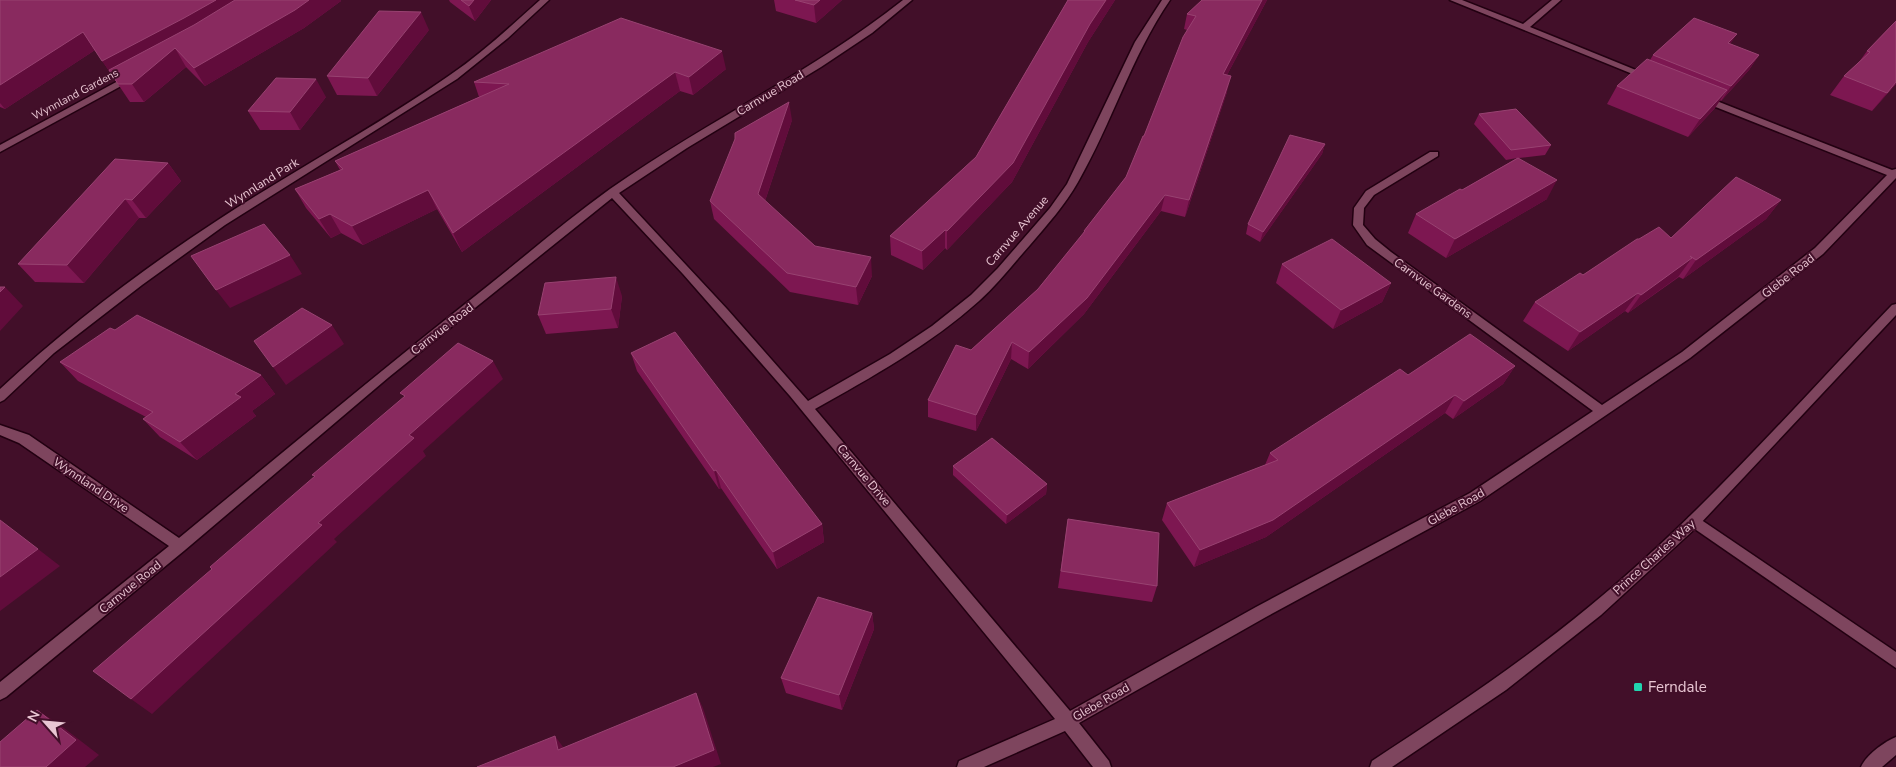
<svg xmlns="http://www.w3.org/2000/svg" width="1896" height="767" font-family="'Nunito Sans',sans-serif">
	<rect width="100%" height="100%" fill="#420f29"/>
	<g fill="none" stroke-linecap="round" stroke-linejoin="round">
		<g stroke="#201" stroke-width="3">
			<g id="street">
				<path d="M540 0H549L508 38 457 79 225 225 142 285 54 353 4 400 0 402V389C67 327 141 270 218 220 294 170 376 127 450 75 482 53 511 26 540 0Z"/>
				<path d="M903 0H912L872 33 821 67 687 148 619 193 727 309 808 401 890 354 932 326 971 295 998 268 1050 208 1067 184 1135 42 1162 0H1170C1131 57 1112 123 1078 182 1065 205 1047 225 1030 245 1013 264 998 284 979 301 930 345 872 377 815 409L1070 711 1256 607 1470 493 1593 411 1367 245 1353 225 1354 208 1366 191 1430 152H1438V156L1374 195 1364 208 1363 225 1375 239 1391 252 1602 405 1682 352 1815 248 1887 175 1698 100V96H1704L1892 170 1896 169V178L1823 254 1690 358 1480 501 1266 617 1079 723 1109 761 1111 767H1093L1065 731 984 767H957L959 761 1055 719 790 396 683 274 612 198 389 377 185 550 6 697 0 700V682L169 546 19 443 0 435V425L29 435 179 538C282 453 384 368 489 285 529 253 568 219 610 189 705 122 811 73 903 0Z"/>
				<polygon points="1450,0 1462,0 1523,24 1552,0 1561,0 1530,27 1653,77 1648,80 1645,79"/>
				<polygon points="131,74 134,75 134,79 0,152 0,145"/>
				<polygon points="1694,515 1896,652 1896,668 1689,525 1687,521 1689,517"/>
				<path d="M1896 737V755L1882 767H1861C1866 755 1884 742 1896 737Z"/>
			</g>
		</g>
		<g stroke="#201" stroke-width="3">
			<path id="secondary" d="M1896 304V315L1699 525 1601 615 1506 690 1392 767H1370L1372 761C1447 712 1521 663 1590 606 1700 516 1794 407 1892 305Z"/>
		</g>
		<use href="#street" fill="#7e455e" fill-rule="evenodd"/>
		<use href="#secondary" fill="#7e455e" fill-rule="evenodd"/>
	</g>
	<g fill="#7d1751">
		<polygon points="0,0 340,0 341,1 304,28 205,86 186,67 144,102 130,102 95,50 5,109 0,107"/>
		<polygon points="449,0 491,0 475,21 450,2"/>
		<polygon points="774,0 842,0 816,23 776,11"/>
		<polygon points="1068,0 1115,0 1088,42 1012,182 947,250 945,248 923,270 891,255 890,236 976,157"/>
		<polygon points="1202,0 1267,0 1227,75 1227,92 1185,217 1161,211 1084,314 1028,369 1011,359 976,431 928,417 928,400 971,350 1038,289 1083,234 1084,231 1126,177 1144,136 1187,30 1184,29 1187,14"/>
		<polygon points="1896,21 1896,84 1872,111 1830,95 1844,76 1859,62 1867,51"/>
		<polygon points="429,30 377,96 337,95 327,76"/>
		<polygon points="1730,44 1759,55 1749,70 1721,101 1720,100 1715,108 1688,137 1607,104 1617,86 1650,60 1653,55"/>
		<polygon points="726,69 693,95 680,91 462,252 437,209 363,245 341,233 331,238 306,208 295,189 340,170 335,161 479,97 474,82"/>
		<polygon points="326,97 300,130 260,130 248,111"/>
		<polygon points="1479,114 1551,145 1545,155 1519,158 1547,199 1446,258 1408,233 1416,214 1462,190 1517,158 1506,160 1474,124"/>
		<polygon points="792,120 765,201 815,246 872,276 858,305 790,292 714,219 710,201"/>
		<polygon points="1325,144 1322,154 1260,242 1246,234 1248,224"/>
		<polygon points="168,163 181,181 146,218 139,218 84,283 35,282 18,264"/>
		<polygon points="1781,200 1766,219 1683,279 1679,277 1628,313 1625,311 1568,351 1523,321 1535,302 1583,275 1639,239 1671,238"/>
		<polygon points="1282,264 1391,283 1382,302 1333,329 1276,283"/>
		<polygon points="622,296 618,328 546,334 538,315"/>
		<polygon points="115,330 261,375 275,394 252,411 256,416 197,460 160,437 143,419 146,417 78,381 60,362"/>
		<polygon points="631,353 822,524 824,542 777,569 721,488 719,489 637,371"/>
		<polygon points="1515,366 1503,384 1453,419 1445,413 1266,537 1194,567 1162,520 1167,503 1265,465 1270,453 1408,375"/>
		<polygon points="953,466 1047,484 1046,494 1006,524 953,475"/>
		<polygon points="1068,519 1157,586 1152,602 1058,588"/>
		<polygon points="872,613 874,629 842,710 786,693 781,678"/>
	</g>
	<g fill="#610c3b">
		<polygon points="216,0 256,0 115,79 102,61"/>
		<polygon points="309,0 340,0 341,1 304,28 205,86 194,68"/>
		<polygon points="474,0 491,0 475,21 469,6"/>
		<polygon points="820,0 842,0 816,23 814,5"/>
		<polygon points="1106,0 1115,0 1088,42 1012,182 947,250 947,231"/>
		<polygon points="1262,0 1267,0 1219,90 1223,74"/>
		<polygon points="421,12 429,30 377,96 368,78"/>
		<polygon points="83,32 95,50 5,109 0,103 0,85"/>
		<polygon points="1737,34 1727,49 1728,43"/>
		<polygon points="175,48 186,67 144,102 132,84"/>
		<polygon points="722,51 726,69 693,95 689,77"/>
		<polygon points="1759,55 1749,70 1721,101 1731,86"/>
		<polygon points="675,72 680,91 462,252 453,233"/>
		<polygon points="1231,76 1227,92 1185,217 1189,200"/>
		<polygon points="316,79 326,97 300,130 290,112"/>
		<polygon points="1896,82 1896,84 1872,111 1887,93"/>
		<polygon points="1727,90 1715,108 1688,137 1700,119"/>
		<polygon points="789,102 792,120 761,213 758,194"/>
		<polygon points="1325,144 1322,154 1260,242 1263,232"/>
		<polygon points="168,163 181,181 146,218 132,200"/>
		<polygon points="1557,180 1547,199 1446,258 1455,239"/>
		<polygon points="428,190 437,209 363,245 352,226"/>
		<polygon points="1165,195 1161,211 1084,314 1028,369 1029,352"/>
		<polygon points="125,199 139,218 84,283 67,265"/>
		<polygon points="1781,200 1766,219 1683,279 1696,260"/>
		<polygon points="330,214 341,233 331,238 319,219"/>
		<polygon points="945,230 945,248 923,270 922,251"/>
		<polygon points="290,255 302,274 230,308 216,290"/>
		<polygon points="871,257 872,276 858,305 856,287"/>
		<polygon points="1692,258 1678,277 1628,313 1641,295"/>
		<polygon points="616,277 622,296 618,328 611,309"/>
		<polygon points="1391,283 1382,302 1333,329 1341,310"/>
		<polygon points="5,287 23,306 0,331 0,292"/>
		<polygon points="1638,293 1625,311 1568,351 1580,332"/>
		<polygon points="332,325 344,344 286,385 273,367"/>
		<polygon points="1012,342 1011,359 976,431 976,415"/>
		<polygon points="493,361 503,379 423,451 426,456 334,539 337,542 152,714 131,699 318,523 409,435"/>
		<polygon points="1515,366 1503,384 1453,419 1464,401"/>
		<polygon points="261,375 275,394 252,411 256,416 197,460 180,442 235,394"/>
		<polygon points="1455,395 1445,413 1266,537 1194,567 1200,550"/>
		<polygon points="716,470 721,488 719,489 714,471"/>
		<polygon points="1047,484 1046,494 1006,524 1007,515"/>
		<polygon points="822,524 824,542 777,569 773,552"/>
		<polygon points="38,549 60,566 0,611 0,577"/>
		<polygon points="872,613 874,629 842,710 839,695"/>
		<polygon points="696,693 703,708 721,764 713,767 673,767"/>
		<polygon points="37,710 60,725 99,755 85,767 46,767"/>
		<polygon points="555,736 566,751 558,750"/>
	</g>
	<g fill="#892a5f" stroke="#984271">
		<polygon points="0,0 216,0 184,18 102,61 83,32 0,85"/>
		<polygon points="235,0 309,0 295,10 194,68 175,48 132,84 118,84 109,70 194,25"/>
		<polygon points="461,0 474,0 469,6"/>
		<polygon points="795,0 820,0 814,5"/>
		<polygon points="1068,0 1106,0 1090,24 1013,163 947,231 945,230 922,251 890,236 976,157"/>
		<polygon points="1202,0 1262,0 1223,74 1231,76 1189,200 1165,195 1087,298 1029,352 1012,342 976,415 928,400 956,345 971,350 1038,289 1085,231 1084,231 1126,177 1143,136 1144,136 1183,37 1196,16 1187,14"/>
		<polygon points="379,11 421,12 368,78 327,76"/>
		<polygon points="621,18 722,51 689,77 675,72 453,233 428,190 352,226 330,214 319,219 295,189 343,169 335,161 509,84 474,82"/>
		<polygon points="1694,18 1737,34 1728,43 1759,55 1731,86 1653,55"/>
		<polygon points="1896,21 1896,82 1887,93 1844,76 1870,52 1867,51"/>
		<polygon points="1647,59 1727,90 1700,119 1617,86"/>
		<polygon points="276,78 316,79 290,112 248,111"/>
		<polygon points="789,102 758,194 815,246 871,257 856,287 787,273 710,201 735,139 735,133"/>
		<polygon points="1516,109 1551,145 1511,150 1479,114"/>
		<polygon points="1290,135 1325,144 1263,232 1248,224"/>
		<polygon points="1518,158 1557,180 1455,239 1416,214 1460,189 1462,190"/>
		<polygon points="115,159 168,163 132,200 125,199 67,265 18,264"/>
		<polygon points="1736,177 1781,200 1696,260 1690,256 1692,258 1641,295 1638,293 1580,332 1535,302 1580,273 1583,275 1637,239 1639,239 1659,227 1671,238"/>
		<polygon points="264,224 290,255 216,290 191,256"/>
		<polygon points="1332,239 1391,283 1341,310 1282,264"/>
		<polygon points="616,277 611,309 538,315 545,283"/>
		<polygon points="0,287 5,287 0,292"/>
		<polygon points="302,308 332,325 273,367 254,341"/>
		<polygon points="137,315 261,375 235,394 241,397 180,442 143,419 153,412 60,362 110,328 115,330"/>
		<polygon points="675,332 822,524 773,552 716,470 714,471 631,353"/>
		<polygon points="1470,334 1515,366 1464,401 1455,395 1273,520 1200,550 1167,503 1278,460 1270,453 1400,369 1408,375"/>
		<polygon points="458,343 493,361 409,435 414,438 318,523 322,525 131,699 93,671 212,569 210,567 315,476 312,475 405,396 400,393"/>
		<polygon points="992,438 1047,484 1007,515 953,466"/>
		<polygon points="1068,519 1159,533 1157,586 1061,571"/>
		<polygon points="0,520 38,549 0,577"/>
		<polygon points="818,597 872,613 839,695 781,678"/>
		<polygon points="696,693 714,750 673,767 477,767 555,736 558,750"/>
		<polygon points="37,710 76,740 46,767 0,767 0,742"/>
	</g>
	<rect fill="#21d5af" stroke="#420f29" stroke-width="2" x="1633" y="682" width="10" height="10" rx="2.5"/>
	<g text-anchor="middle" stroke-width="4" stroke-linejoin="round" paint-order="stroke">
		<g font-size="11" fill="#e9c6d3" stroke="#420f29">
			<text transform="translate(75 94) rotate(-28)" y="4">Wynnland Gardens</text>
		</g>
		<g font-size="12" fill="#e9c6d3" stroke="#420f29">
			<text transform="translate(770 93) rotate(-31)" y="4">Carnvue Road</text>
			<text transform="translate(262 183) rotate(-32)" y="4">Wynnland Park</text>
			<text transform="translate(1017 231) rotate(-49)" y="4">Carnvue Avenue</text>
			<text transform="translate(1788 276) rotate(-38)" y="4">Glebe Road</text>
			<text transform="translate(1433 288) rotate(36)" y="4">Carnvue Gardens</text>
			<text transform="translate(442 329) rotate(-38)" y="4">Carnvue Road</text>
			<text transform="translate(864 475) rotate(50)" y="4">Carnvue Drive</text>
			<text transform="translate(91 485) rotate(34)" y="4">Wynnland Drive</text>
			<text transform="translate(1456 507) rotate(-29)" y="4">Glebe Road</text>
			<text transform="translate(1654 557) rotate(-42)" y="4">Prince Charles Way</text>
			<text transform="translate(130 587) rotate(-39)" y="4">Carnvue Road</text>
			<text transform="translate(1101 702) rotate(-30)" y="4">Glebe Road</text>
		</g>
		<g font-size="15" fill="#e9c6d3" stroke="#420f29" text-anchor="start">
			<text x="1648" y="692">Ferndale</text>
		</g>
	</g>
	<g transform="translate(45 722) rotate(297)" stroke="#420f29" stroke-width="4" paint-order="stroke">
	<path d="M0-4L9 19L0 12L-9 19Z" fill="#e9c6d3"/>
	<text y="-8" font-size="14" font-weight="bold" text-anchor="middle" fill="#e9c6d3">N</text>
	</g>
</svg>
